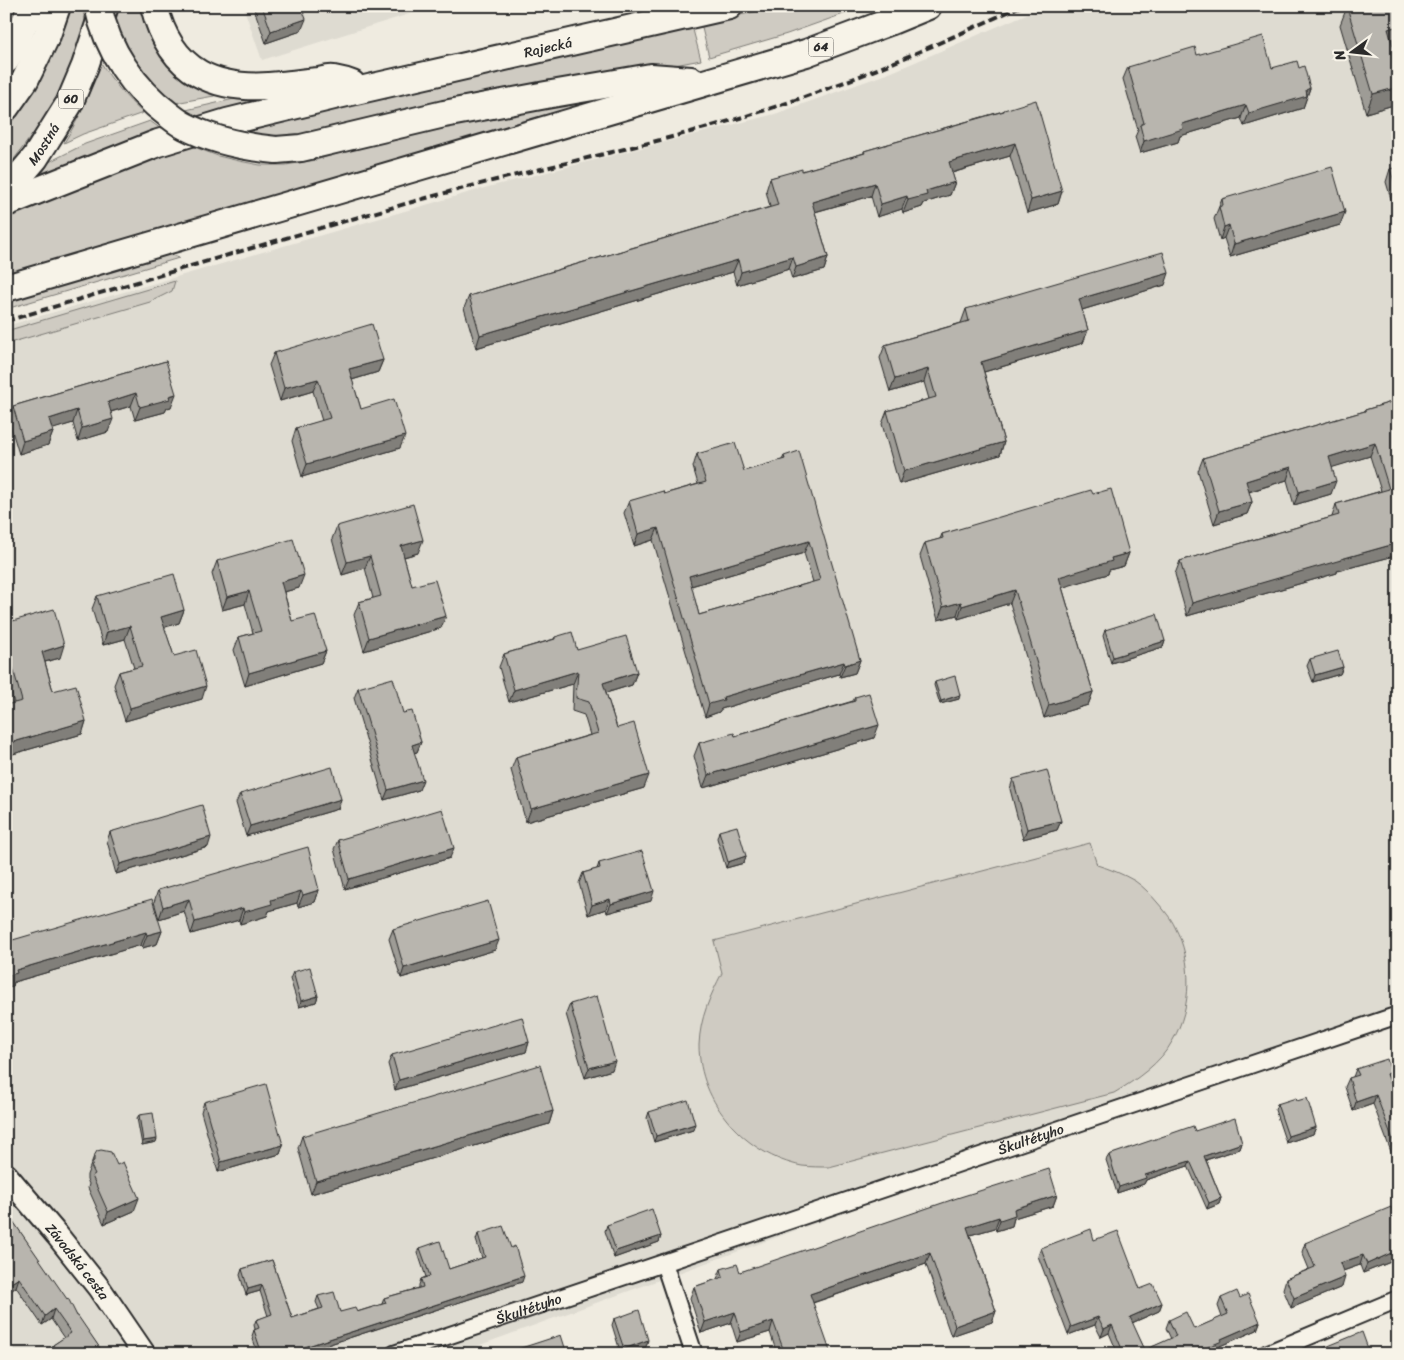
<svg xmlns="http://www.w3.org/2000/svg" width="1404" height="1360" font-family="Sriracha,sans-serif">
	<rect width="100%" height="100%" fill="#efebe0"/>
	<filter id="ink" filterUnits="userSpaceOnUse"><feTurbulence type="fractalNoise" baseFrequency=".02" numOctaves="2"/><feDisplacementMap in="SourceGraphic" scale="10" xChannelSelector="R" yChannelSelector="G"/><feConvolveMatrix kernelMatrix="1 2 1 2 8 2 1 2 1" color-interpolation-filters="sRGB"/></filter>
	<g filter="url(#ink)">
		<g fill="#dedbd1">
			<polygon points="243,6 435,6 262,60"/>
			<polygon points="1045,6 1398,6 1398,1012 455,1354 6,1354 6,326 488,187 775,114 892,72"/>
		</g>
		<g fill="#cfcbc2" stroke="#7d7b76">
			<polygon points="70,6 82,6 86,25 74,59 58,95 41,123 6,170 6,130 33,91 59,41"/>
			<polygon points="116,6 144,6 171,67 188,82 203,91 217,94 214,96 175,103 149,80 133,60 120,34 114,17"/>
			<polygon points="780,6 866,6 787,34 709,57 701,24"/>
			<polygon points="692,26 701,60 317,133 288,137 260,137 237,132"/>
			<path d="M100 61C112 81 126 98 143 113L83 134 64 143C81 115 91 92 100 61Z"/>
			<polygon points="234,99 245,100 271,99 198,118 186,110"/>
			<polygon points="573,102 576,103 575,108 6,276 6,218 78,186 189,145 218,156 239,161 260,165 286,165 316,160 443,123"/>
			<polygon points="150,121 161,129 95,153 41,176 49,162 85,144"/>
			<polygon points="169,254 179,258 6,309 6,300"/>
			<polygon points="175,281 172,291 150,302 6,344 6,331"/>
			<path d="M1090 843 1097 865C1110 869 1123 874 1135 881 1144 887 1151 895 1157 902 1164 910 1171 918 1175 927 1193 961 1192 1007 1173 1040 1161 1063 1136 1080 1114 1093L829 1167C820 1167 811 1167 802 1166 746 1155 699 1103 699 1045 700 1018 710 996 722 973L714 941Z"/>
		</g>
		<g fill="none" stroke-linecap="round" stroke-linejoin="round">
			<g stroke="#2b2b2b" stroke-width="20">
				<g id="street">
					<polyline points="664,1263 694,1354"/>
					<path id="s1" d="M394 1354 1398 1015"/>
					<polyline points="1266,1354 1398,1299"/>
				</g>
			</g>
			<g stroke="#2b2b2b" stroke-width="26">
				<g id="secondary">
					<path id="s2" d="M6 1175 57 1235 99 1288 144 1354"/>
				</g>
			</g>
			<g stroke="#2b2b2b" stroke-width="30">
				<g id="primary">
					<path d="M154 6C171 74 216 92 281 85 294 84 306 82 319 81 324 80 329 78 334 79 340 80 347 82 352 84"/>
					<polyline points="6,60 12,50 32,6"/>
					<polyline points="6,107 25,80 47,35 57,6"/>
					<polyline points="276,150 301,148 444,114 546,95 651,77 691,80"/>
					<path id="s3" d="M6 192 35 158 69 104 85 66 105 6"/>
					<path id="s4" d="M6 203 158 143 227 122 338 95 729 6"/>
					<polyline points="6,288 806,53 889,22 928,6"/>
				</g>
			</g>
			<use href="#street" stroke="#f7f3e8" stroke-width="16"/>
			<use href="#secondary" stroke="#f7f3e8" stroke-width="22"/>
			<use href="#primary" stroke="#f7f3e8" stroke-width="26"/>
			<path stroke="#2b2b2b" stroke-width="4" stroke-dasharray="8 4" stroke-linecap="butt" d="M6 321C141 281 276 240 412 202 522 171 634 150 743 117 839 88 930 48 1021 6"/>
			<g stroke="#2b2b2b" stroke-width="30" stroke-linecap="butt">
				<path id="primary-bridge" d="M98 6C107 50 134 89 169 115 174 119 179 123 185 126 214 141 244 147 276 150"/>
			</g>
			<use href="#primary-bridge" stroke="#f7f3e8" stroke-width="26"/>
		</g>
		<g fill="#9e9c96" stroke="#2b2b2b" fill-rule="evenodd">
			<polygon points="253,6 301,6 301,31 266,43"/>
			<polygon points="1347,7 1398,43 1392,45 1398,63 1397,104 1366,113 1340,25"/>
			<polygon points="1128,67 1299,68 1310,88 1303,108 1244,126 1241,118 1180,136 1178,142 1140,153 1135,137 1138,130 1123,79"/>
			<polygon points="1004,110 1062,191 1058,204 1027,213 1010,156 952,173 955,182 950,195 924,203 922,207 903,213 902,209 877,217 871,196 815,212 828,257 824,270 792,279 789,269 737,285 733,272 476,348 464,308 469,296 770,207 766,191 770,178 802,171 864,153 864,151 1003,111"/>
			<polygon points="1398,167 1398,211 1395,212 1386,182 1390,169"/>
			<polygon points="1222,199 1340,225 1230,257 1224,238 1220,240 1214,219"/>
			<polygon points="1165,285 1082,310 1088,330 1083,343 984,372 1004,442 1000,455 899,484 882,424 887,411 929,399 924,382 890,392 880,358 885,345 961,323 966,309"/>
			<polygon points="274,353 383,360 378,372 352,380 361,409 400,448 302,477 292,441 296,428 322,421 313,391 280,401 269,365"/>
			<polygon points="166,361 171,407 167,408 165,412 135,420 131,406 111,412 108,432 78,441 73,423 52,429 53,432 48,445 19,454 8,418 13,406"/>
			<polygon points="1398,400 1398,555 1337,571 1337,573 1187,616 1175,574 1180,561 1332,517 1336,504 1381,491 1370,456 1332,467 1331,494 1294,505 1287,480 1249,492 1252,502 1247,514 1214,524 1198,471 1203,458 1365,411 1365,410"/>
			<path d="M697 454 744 471 782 460 784 456 860 660 855 673 840 677 839 674 721 709 719 712 705 717 653 540 634 546 624 513 629 501 664 494 698 484 693 467ZM804 553 813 582 699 615 691 586Z"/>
			<polygon points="1093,494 1129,553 1124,566 1109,570 1108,574 1062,587 1093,692 1088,705 1044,718 1010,603 958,619 957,615 938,620 920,556 925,543 940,539 942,534"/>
			<polygon points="337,526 418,553 404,557 412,586 441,628 364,651 354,615 359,602 373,598 365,568 342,575 332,539"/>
			<polygon points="217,561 299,588 284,592 292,621 326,651 321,663 245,686 234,650 239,637 253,633 245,604 222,610 212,574"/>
			<polygon points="97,596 184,610 179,623 164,627 174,656 202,699 125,721 114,685 119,672 134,668 125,639 103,645 92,609"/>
			<polygon points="6,623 60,658 45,662 53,691 86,721 82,734 6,756 6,705 14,703 6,675"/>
			<polygon points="1105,630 1165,641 1163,647 1111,663 1103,636"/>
			<polygon points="555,637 577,650 637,672 632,685 606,693 617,728 644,788 526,822 511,770 516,757 590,735 584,715 572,711 573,684 509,702 499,667 504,654 554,639"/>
			<polygon points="1310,659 1343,667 1340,674 1313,682 1307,666"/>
			<polygon points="935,682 959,699 940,704 934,685"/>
			<polygon points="358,688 403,713 421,742 417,752 414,753 419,790 384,800 354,698"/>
			<polygon points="855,697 874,738 703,788 694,756 699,743 735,736 853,701"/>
			<polygon points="1013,779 1061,821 1057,830 1023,839 1010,789"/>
			<polygon points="240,794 341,799 338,809 246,836 236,803"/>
			<polygon points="719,831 746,856 744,863 726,868 717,838"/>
			<polygon points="110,832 208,847 116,874 107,841"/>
			<polygon points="338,840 450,858 345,889 334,849"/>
			<polygon points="599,863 651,901 607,913 606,909 588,915 579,883 583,873 597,869"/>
			<polygon points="158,890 319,890 315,902 298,907 297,903 269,911 267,916 240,924 239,920 191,934 184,911 159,919 154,902"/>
			<polygon points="393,929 495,950 401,978 389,939"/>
			<polygon points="162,931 157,944 142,948 141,945 14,982 13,986 6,942"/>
			<polygon points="293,972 318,996 316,1002 299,1007 290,979"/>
			<polygon points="570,1004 612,1070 585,1078 566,1014"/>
			<polygon points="529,1042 526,1052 395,1090 388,1064 392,1055"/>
			<polygon points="1356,1069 1391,1072 1389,1079 1397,1102 1398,1102 1398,1170 1373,1104 1353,1111 1345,1087 1349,1078 1353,1077"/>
			<polygon points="1297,1101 1316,1127 1313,1134 1286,1143 1275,1110 1277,1104"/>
			<polygon points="204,1102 283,1145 280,1154 218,1172 201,1112"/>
			<polygon points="553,1111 549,1124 311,1194 298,1148 302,1136"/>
			<polygon points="649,1112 693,1130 654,1142 647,1118"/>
			<polygon points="139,1115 156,1142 142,1145 137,1118"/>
			<polygon points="1195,1131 1242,1143 1240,1149 1206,1160 1221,1198 1219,1204 1207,1209 1188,1166 1146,1180 1144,1184 1117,1193 1106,1160 1109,1155"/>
			<polygon points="94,1156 134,1211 104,1224 88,1188 89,1184 87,1179 87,1175"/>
			<polygon points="1057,1195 1053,1206 1014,1218 1012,1226 996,1231 995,1228 970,1235 996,1311 992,1322 951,1336 926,1264 813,1303 828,1354 777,1354 770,1332 737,1342 731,1323 701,1333 690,1298 694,1287 717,1279 721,1269 740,1272"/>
			<polygon points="6,1211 77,1316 104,1354 50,1354 53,1345 64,1338 51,1319 42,1325 16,1287 8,1293 6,1290"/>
			<polygon points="1398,1223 1398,1259 1363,1273 1360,1265 1343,1271 1342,1287 1291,1308 1283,1289 1286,1279 1309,1269 1302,1252 1305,1243"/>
			<polygon points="607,1225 661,1236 659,1242 614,1258 605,1231"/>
			<polygon points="478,1234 522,1282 299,1354 258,1354 252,1336 254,1330 255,1329 254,1325 256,1320 268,1316 260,1291 246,1295 240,1275 242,1269 272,1260 292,1318 319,1309 316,1302 318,1296 340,1312 357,1312 382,1304 384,1298 419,1288 419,1285 421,1279 426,1277 418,1253 420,1248 449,1269 482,1258 476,1240"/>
			<polygon points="1094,1240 1140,1289 1162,1303 1159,1311 1132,1323 1145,1350 1171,1339 1166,1328 1169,1320 1194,1329 1222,1317 1218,1306 1221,1298 1240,1298 1260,1322 1257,1330 1220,1346 1219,1349 1207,1354 1118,1354 1109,1333 1101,1337 1095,1325 1068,1335 1038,1256 1041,1248"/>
			<polygon points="1398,1317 1398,1345 1391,1325 1393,1319"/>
			<polygon points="614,1319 646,1347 626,1354 621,1354 612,1325"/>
		</g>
		<g fill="#817f7a" stroke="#2b2b2b">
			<polygon points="306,19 301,31 266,43 271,31"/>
			<polygon points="1398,26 1398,43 1381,48 1388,29"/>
			<polygon points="1398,87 1397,104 1366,113 1373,94"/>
			<polygon points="1310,88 1303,108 1244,126 1249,113"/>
			<polygon points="1246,105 1241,118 1180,136 1178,142 1140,153 1144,141 1182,124"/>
			<polygon points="1015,143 1010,156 944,175 949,162"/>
			<polygon points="955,182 950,195 924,203 922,207 903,213 908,200 926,191"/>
			<polygon points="875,183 871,196 807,214 812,202"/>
			<polygon points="1062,191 1058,204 1027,213 1031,200"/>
			<polygon points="907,196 902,209 877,217 881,204"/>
			<polygon points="1398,204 1398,211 1395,212"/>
			<polygon points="1345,212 1340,225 1230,257 1234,244"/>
			<polygon points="1229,225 1224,238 1220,240 1224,227"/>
			<polygon points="793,257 789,269 737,285 741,272"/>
			<polygon points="828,257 824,270 792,279 796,267"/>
			<polygon points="738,260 733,272 476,348 480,335"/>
			<polygon points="1169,273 1165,285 1075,312 1079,299"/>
			<polygon points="1088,330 1083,343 977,374 981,362"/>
			<polygon points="383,360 378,372 345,382 349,369"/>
			<polygon points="928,369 924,382 890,392 895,379"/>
			<polygon points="318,379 313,391 280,401 284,388"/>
			<polygon points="136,393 131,406 103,414 108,402"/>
			<polygon points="176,394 171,407 167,408 165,412 135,420 140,407"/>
			<polygon points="77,410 73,423 44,432 49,419"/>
			<polygon points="113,419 108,432 78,441 82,428"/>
			<polygon points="53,432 48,445 19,454 23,441"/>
			<polygon points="405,436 400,448 302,477 307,464"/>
			<polygon points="1004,442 1000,455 899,484 904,471"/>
			<polygon points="1375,443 1370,456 1324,470 1329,457"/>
			<polygon points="1291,467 1287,480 1241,494 1246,481"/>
			<polygon points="1336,481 1331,494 1294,505 1299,492"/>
			<polygon points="1252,502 1247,514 1214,524 1219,511"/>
			<polygon points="658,528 653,540 634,546 638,534"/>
			<polygon points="423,540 418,553 396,559 401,546"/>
			<polygon points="809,541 804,553 684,588 689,576"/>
			<polygon points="1398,543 1398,555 1337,571 1337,573 1187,616 1192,603 1341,559"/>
			<polygon points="1129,553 1124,566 1109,570 1108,574 1054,590 1059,577 1111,558"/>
			<polygon points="370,556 365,568 342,575 347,562"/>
			<polygon points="304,575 299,588 276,594 281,582"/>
			<polygon points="1015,590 1010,603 958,619 962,606"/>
			<polygon points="249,591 245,604 222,610 227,597"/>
			<polygon points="961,602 957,615 938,620 943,607"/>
			<polygon points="184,610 179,623 156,630 161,617"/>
			<polygon points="446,616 441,628 364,651 369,638"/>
			<polygon points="130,626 125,639 103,645 107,632"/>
			<polygon points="1165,641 1163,647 1111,663 1113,657"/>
			<polygon points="64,645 60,658 37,664 42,652"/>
			<polygon points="326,651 321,663 245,686 249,673"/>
			<polygon points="860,660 855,673 840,677 845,665"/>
			<polygon points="11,661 6,673 6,662"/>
			<polygon points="844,662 839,674 721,709 719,712 705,717 709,704 723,697"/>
			<polygon points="1343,667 1340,674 1313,682 1315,675"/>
			<polygon points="578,671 573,684 509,702 514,690"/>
			<polygon points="637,672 632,685 599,695 603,683"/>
			<polygon points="206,686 202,699 125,721 130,708"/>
			<polygon points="1093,692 1088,705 1044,718 1049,705"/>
			<polygon points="960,695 959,699 940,704 941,701"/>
			<polygon points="86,721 82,734 6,756 6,753 10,743"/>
			<polygon points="879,725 874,738 703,788 708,775"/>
			<polygon points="421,742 417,752 408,754 412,745"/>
			<polygon points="649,775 644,788 526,822 531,809"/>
			<polygon points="423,780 419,790 384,800 388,790"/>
			<polygon points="341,799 338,809 246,836 250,826"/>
			<polygon points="1061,821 1057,830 1023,839 1027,829"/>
			<polygon points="211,837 208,847 116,874 120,864"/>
			<polygon points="454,848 450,858 345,889 349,879"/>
			<polygon points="746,856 744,863 726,868 728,862"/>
			<polygon points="319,890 315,902 298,907 303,895"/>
			<polygon points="301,891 297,903 269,911 267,916 240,924 244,912 271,900"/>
			<polygon points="654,891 651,901 607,913 611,904"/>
			<polygon points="189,899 184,911 159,919 163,907"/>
			<polygon points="610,899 606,909 588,915 592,905"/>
			<polygon points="243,908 239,920 191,934 195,922"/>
			<polygon points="162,931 157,944 142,948 147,935"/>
			<polygon points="146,932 141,945 14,982 13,986 6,988 6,976 16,970"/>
			<polygon points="499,940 495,950 401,978 404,968"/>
			<polygon points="318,996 316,1002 299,1007 301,1001"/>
			<polygon points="529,1042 526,1052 395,1090 399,1080"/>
			<polygon points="615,1061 612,1070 585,1078 589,1068"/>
			<polygon points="1391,1072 1388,1081 1387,1074"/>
			<polygon points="1376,1095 1373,1104 1353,1111 1356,1102"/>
			<polygon points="553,1111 549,1124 311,1194 316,1181"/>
			<polygon points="695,1124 693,1130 654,1142 656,1136"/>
			<polygon points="1316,1127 1313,1134 1286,1143 1288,1136"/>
			<polygon points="157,1139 156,1142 142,1145 143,1141"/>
			<polygon points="1242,1143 1240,1149 1202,1161 1204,1156"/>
			<polygon points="283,1145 280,1154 218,1172 221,1162"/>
			<polygon points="1190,1161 1188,1166 1146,1180 1144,1184 1117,1193 1119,1187 1145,1175"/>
			<polygon points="1057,1195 1053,1206 1014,1218 1012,1226 996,1231 1000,1220 1014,1209"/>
			<polygon points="139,1198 134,1211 104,1224 108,1212"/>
			<polygon points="1221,1198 1219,1204 1207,1209 1209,1203"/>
			<polygon points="999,1217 995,1228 963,1237 967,1227"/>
			<polygon points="661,1236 659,1242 614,1258 616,1251"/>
			<polygon points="1398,1250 1398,1259 1363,1273 1367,1264"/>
			<polygon points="930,1253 926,1264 806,1305 810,1294"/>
			<polygon points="1363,1255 1360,1265 1337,1273 1340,1263"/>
			<polygon points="524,1276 522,1282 299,1354 283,1354"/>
			<polygon points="1345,1277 1342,1287 1291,1308 1294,1298"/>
			<polygon points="19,1278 16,1287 8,1293 11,1283"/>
			<polygon points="262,1285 260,1291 246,1295 248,1289"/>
			<polygon points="1162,1303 1159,1311 1127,1325 1130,1317"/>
			<polygon points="54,1309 51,1319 42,1325 45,1316"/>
			<polygon points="996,1311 992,1322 951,1336 955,1326"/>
			<polygon points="735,1312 731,1323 701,1333 705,1322"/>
			<polygon points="1098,1317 1095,1325 1068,1335 1071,1327"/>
			<polygon points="773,1321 770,1332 737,1342 741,1332"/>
			<polygon points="1260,1322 1257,1330 1220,1346 1219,1349 1207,1354 1191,1354 1221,1339"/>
			<polygon points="1112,1325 1109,1333 1101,1337 1104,1329"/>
			<polygon points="648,1340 646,1347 626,1354 622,1354 624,1349"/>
		</g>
		<g fill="#b8b5ae" stroke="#2b2b2b" fill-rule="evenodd">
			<polygon points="262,6 301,6 306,19 271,31"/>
			<polygon points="1348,6 1398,6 1398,26 1388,29 1398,63 1398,87 1373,94 1347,7"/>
			<polygon points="1263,36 1272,68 1297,61 1299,68 1304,66 1310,88 1306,90 1307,96 1249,113 1246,105 1182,124 1183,129 1144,141 1140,125 1144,123 1128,67 1195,47 1197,55"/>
			<polygon points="1036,100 1062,191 1031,200 1015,143 949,162 955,182 926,191 927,195 908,200 907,196 881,204 875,183 812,202 828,257 796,267 793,257 741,272 738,260 480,335 469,296 778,205 770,178 802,169 802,171 865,153 864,151 1004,111 1004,110"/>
			<polygon points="1332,167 1345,212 1234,244 1229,225 1224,227 1219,207 1223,205 1222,199"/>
			<polygon points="1398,167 1398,193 1390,169"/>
			<polygon points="1163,252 1169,273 1079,299 1088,330 981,362 1004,442 904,471 887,411 936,397 928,369 895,379 885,345 969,321 966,309"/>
			<polygon points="372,324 383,360 349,369 361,409 394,399 405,436 307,464 296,428 330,418 318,379 284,388 274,353"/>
			<polygon points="166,361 176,394 169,396 170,399 140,407 136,393 108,402 113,419 82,428 77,410 49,419 53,432 23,441 13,406"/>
			<polygon points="1398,400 1398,543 1341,559 1341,560 1192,603 1180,561 1339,515 1336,504 1389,489 1375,443 1329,457 1336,481 1299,492 1291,467 1246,481 1252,502 1219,511 1203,458 1365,411 1365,410"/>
			<path d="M735 443 744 471 785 459 784 456 799 451 860 660 845 665 844 662 723 697 724 700 709 704 658 528 638 534 629 501 663 491 664 494 706 482 697 454ZM809 541 820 580 699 615 689 576Z"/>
			<polygon points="1111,489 1129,553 1111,558 1112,561 1059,577 1093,692 1049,705 1015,590 962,606 961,602 943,607 925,543 943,538 942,534 1091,490 1093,494"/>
			<polygon points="413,504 423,540 401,546 412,586 435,580 446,616 369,638 359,602 381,596 370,556 347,562 337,526"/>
			<polygon points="293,539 304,575 281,582 292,621 315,615 326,651 249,673 239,637 261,631 249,591 227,597 217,561"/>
			<polygon points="174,574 184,610 161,617 174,656 196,650 206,686 130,708 119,672 142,666 130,626 107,632 97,596"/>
			<polygon points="54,609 64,645 42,652 53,691 76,685 86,721 10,743 6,731 6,705 22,701 11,661 6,662 6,623"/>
			<polygon points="1157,614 1165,641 1113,657 1105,630"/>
			<polygon points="572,632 577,650 626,636 637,672 603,683 617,728 634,723 649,775 531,809 516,757 598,733 589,702 576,698 578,671 514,690 504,654 555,639 555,637"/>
			<polygon points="1338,651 1343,667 1315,675 1310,659"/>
			<polygon points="955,676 960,695 941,701 935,682"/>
			<polygon points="393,678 403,713 412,711 421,742 412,745 423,780 388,790 358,688"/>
			<polygon points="869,693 879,725 708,775 699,743 734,733 735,736 855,701 855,697"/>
			<polygon points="332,767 341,799 250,826 240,794"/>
			<polygon points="1047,770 1061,821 1027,829 1013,779"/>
			<polygon points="202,805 211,837 120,864 110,832"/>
			<polygon points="442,809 454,848 349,879 338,840"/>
			<polygon points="737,826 746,856 728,862 719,831"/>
			<polygon points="308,847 319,890 303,895 301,891 271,900 272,904 244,912 243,908 195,922 189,899 163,907 158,890"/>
			<polygon points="642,851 654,891 611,904 610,899 592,905 583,873 600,868 599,863"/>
			<polygon points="152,899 162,931 147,935 146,932 16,970 17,973 6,976 6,942"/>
			<polygon points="488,901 499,940 404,968 393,929"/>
			<polygon points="310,967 318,996 301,1001 293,972"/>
			<polygon points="597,996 615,1061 589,1068 570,1004"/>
			<polygon points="522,1017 529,1042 399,1080 392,1055"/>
			<polygon points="1387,1059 1391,1072 1387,1074 1397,1102 1398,1102 1398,1153 1376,1095 1356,1102 1349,1078 1359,1075 1356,1069"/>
			<polygon points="540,1065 553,1111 316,1181 302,1136"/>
			<polygon points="266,1084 283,1145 221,1162 204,1102"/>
			<polygon points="1296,1098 1297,1101 1307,1098 1316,1127 1288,1136 1277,1104"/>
			<polygon points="688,1100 695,1124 656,1136 649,1112"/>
			<polygon points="153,1113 157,1139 143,1141 139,1115"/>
			<polygon points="1235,1118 1242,1143 1204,1156 1221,1198 1209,1203 1190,1161 1145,1175 1146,1178 1119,1187 1109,1155 1193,1126 1195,1131"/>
			<polygon points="101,1150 111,1152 117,1165 123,1162 139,1198 108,1212 92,1176 95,1174 91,1166 93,1165 92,1162 94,1161 94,1156 97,1151"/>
			<polygon points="1049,1169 1057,1195 1014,1209 1015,1215 1000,1220 999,1217 967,1227 996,1311 955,1326 930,1253 810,1294 830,1351 821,1354 785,1354 773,1321 741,1332 735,1312 705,1322 694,1287 723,1277 721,1269 737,1264 740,1272 957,1198"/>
			<polygon points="1391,1207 1398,1223 1398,1250 1367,1264 1363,1255 1340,1263 1345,1277 1294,1298 1286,1279 1315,1267 1305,1243"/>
			<polygon points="652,1209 661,1236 616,1251 607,1225"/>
			<polygon points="6,1211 67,1299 68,1298 77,1316 78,1316 104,1354 59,1354 53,1345 71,1333 54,1309 45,1316 19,1278 11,1283 6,1276"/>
			<polygon points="503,1226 511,1248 515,1246 524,1276 283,1354 262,1354 254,1330 259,1328 256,1320 272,1314 262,1285 248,1289 242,1269 272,1260 292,1318 323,1308 318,1296 334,1292 340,1312 355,1308 357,1312 386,1303 384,1298 423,1287 421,1279 430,1276 420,1248 440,1241 449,1269 485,1257 478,1234"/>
			<polygon points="1091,1229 1094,1240 1118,1231 1140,1289 1153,1284 1162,1303 1130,1317 1145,1350 1176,1336 1169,1320 1186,1312 1194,1329 1228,1314 1221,1298 1237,1291 1240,1298 1248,1294 1260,1322 1221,1339 1222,1341 1191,1354 1124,1354 1112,1325 1104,1329 1098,1317 1071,1327 1041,1248"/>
			<polygon points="639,1310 648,1340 624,1349 614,1319"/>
			<polygon points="1398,1317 1398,1332 1393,1319"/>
			<polygon points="1362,1332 1370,1354 1309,1354"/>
			<polygon points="561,1335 567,1354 503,1354"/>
		</g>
	</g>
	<g text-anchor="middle" stroke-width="4" stroke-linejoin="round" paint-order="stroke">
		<g fill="#f7f3e8" stroke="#686764" stroke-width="1">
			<rect x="808.5" y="37.5" width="25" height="19" rx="4"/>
			<rect x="58.5" y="89.5" width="25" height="19" rx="4"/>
		</g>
		<g font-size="12" font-weight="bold" fill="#2b2b2b">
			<text x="821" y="51">64</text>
			<text x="71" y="103">60</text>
		</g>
		<g font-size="14" fill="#2b2b2b" stroke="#f7f3e8">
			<text dy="5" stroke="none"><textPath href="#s4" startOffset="565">Rajecká</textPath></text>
			<text dy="5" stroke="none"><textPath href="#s3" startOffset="61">Mostná</textPath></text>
			<text dy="5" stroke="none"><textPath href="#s1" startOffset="672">Škultétyho</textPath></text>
			<text dy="5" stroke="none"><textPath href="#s2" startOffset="112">Závodská cesta</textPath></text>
			<text dy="5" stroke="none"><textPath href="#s1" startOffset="142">Škultétyho</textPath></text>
		</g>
	</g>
	<rect width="1404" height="1360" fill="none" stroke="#f7f3e8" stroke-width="25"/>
	<rect x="12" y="12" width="1379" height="1335" fill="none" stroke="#2b2b2b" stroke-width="2" filter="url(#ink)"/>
	<g transform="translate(1352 52) rotate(255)" stroke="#f7f3e8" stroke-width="4" paint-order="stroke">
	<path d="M0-4L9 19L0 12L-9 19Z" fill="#2b2b2b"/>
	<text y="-8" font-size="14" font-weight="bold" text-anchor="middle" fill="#2b2b2b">N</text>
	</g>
</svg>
